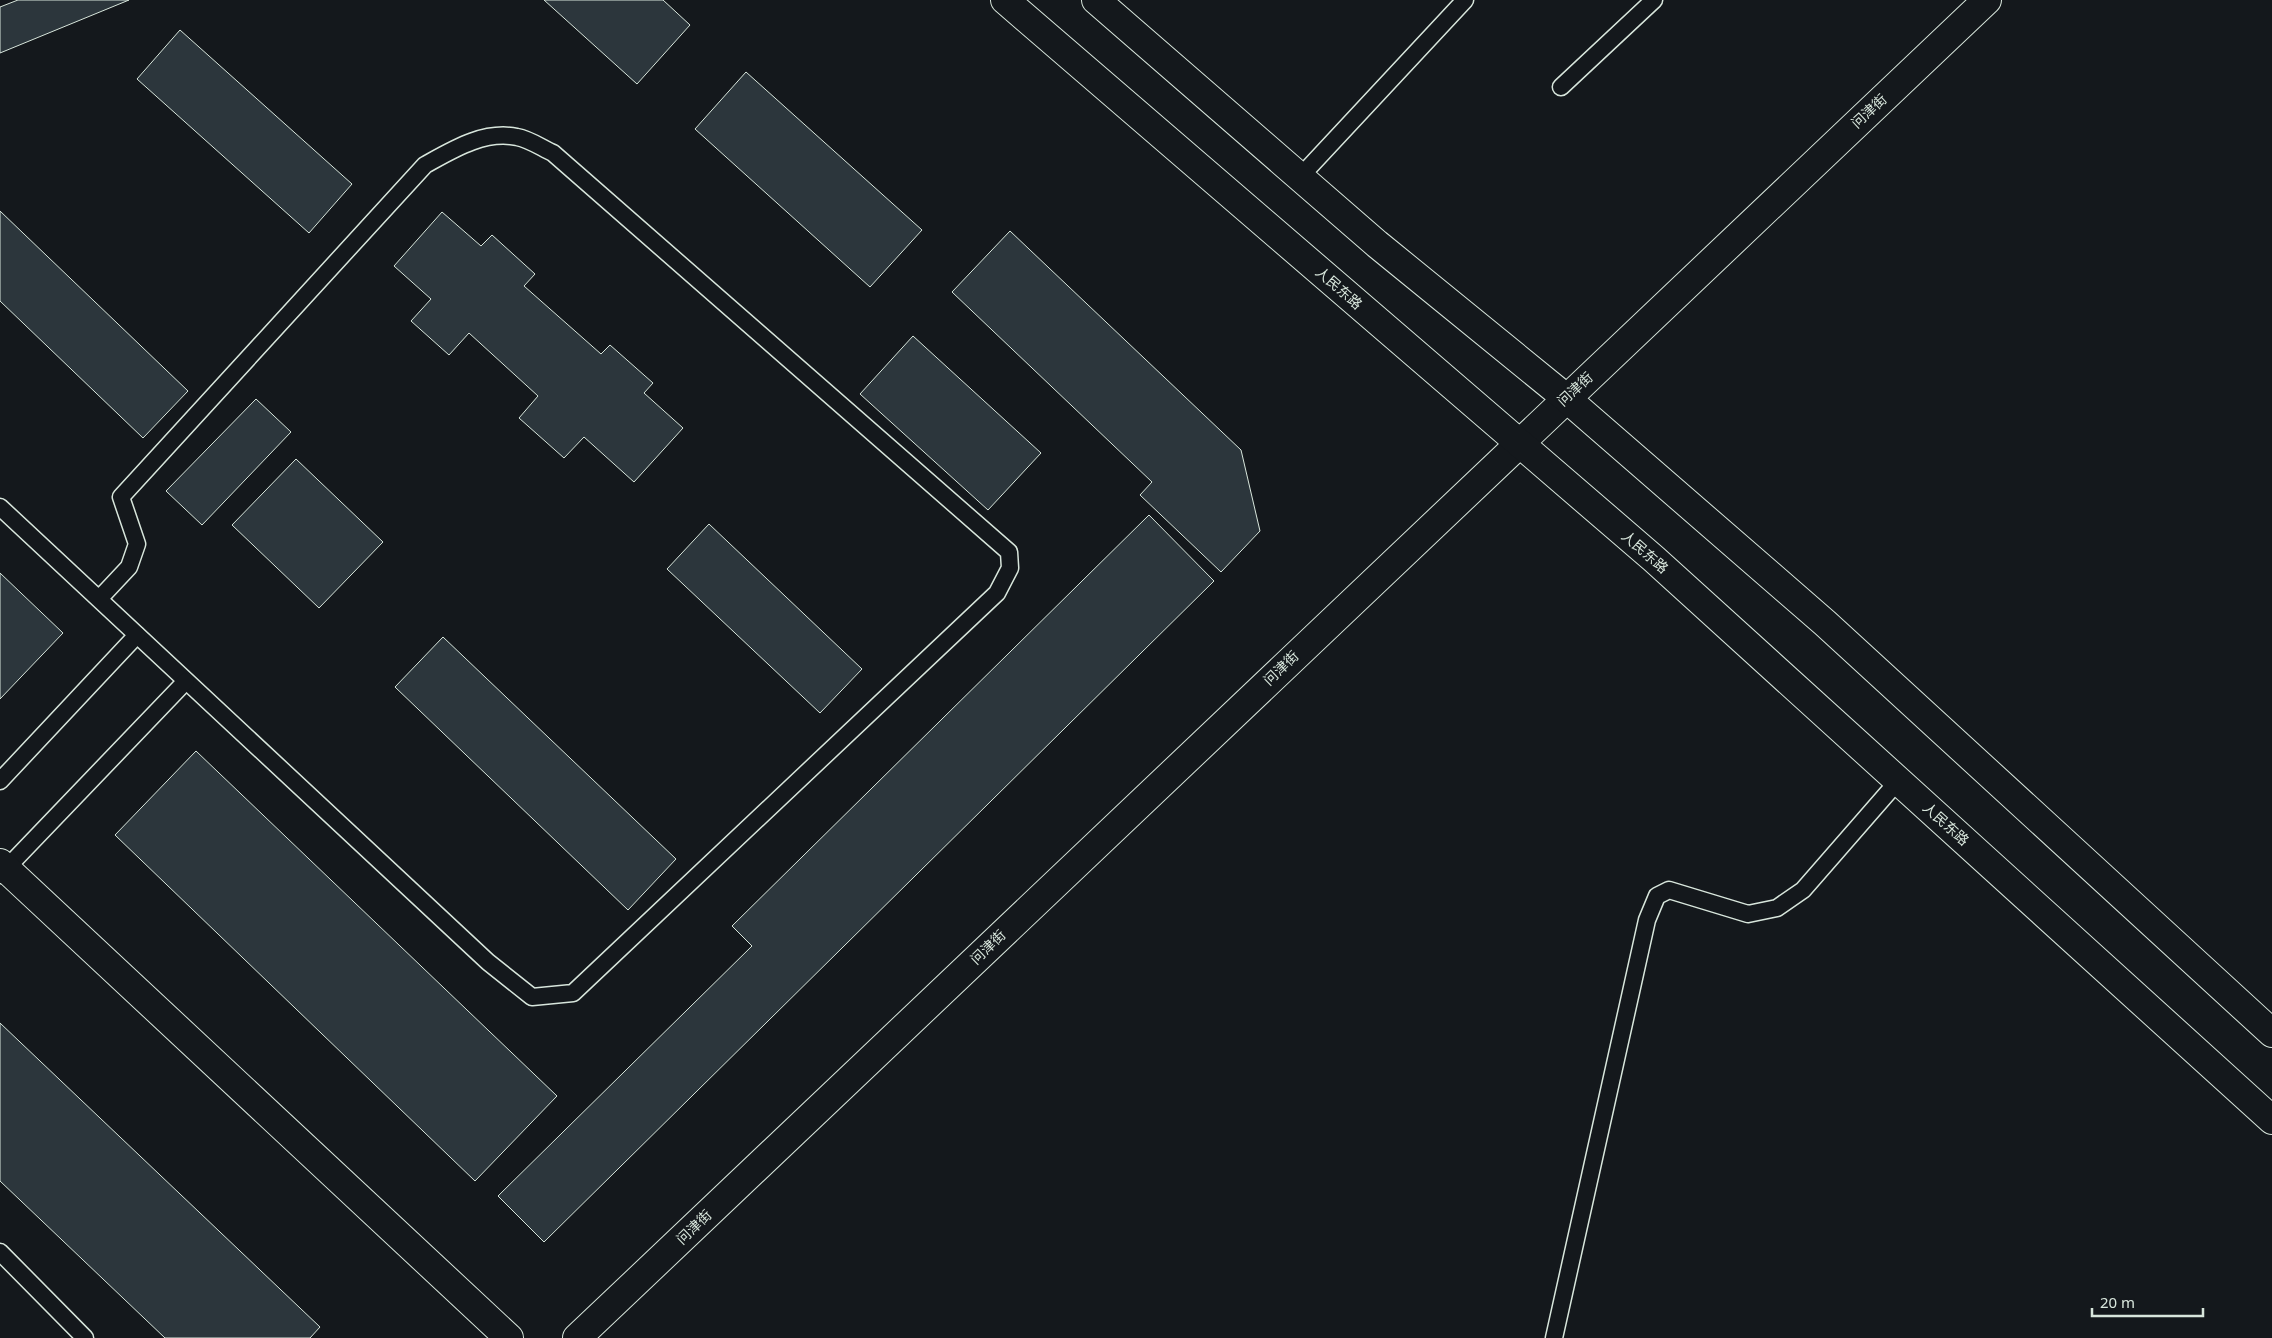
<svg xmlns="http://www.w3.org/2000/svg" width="2272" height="1338" font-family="'Noto Sans','Noto Sans SC',sans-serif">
	<rect width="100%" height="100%" fill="#14181c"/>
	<g fill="#2c363c" stroke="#d8e6dc">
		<polygon points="18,0 129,0 0,53 0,7"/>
		<polygon points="544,0 663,0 690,25 637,84"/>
		<polygon points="180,30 352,184 309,233 137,79"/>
		<polygon points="746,72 922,230 870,287 695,129"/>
		<polygon points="0,211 188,391 143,438 0,301"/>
		<polygon points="442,212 481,246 492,235 535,274 524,286 601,354 610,345 653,383 644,393 683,428 634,482 584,437 564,458 519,418 538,396 469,333 449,355 411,321 431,299 394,266"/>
		<polygon points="1010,231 1241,450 1260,531 1221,572 1140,495 1152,482 952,292"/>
		<polygon points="913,336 1041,453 988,510 860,394"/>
		<polygon points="256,399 291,432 202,525 166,491"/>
		<polygon points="296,459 383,542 319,608 232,525"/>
		<polygon points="1149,515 1214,581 544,1242 498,1196 752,946 732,926"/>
		<polygon points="709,524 862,669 820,713 667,569"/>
		<polygon points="0,573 63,633 0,699"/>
		<polygon points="443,637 676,859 628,910 395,687"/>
		<polygon points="196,751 557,1096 475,1181 115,835"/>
		<polygon points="0,1023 320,1327 310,1338 165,1338 0,1181"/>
	</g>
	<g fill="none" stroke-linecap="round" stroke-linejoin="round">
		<g stroke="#d8e6dc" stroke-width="19">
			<g id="service">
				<polyline points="1561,87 1654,0"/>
				<polyline points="1300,177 1465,0"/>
				<path d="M0 507 488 962 532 997 573 993 997 593 1010 568 1009 552 553 153C542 148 529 139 517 137 484 130 452 150 425 165L121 497 137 544 129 567 99 599"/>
				<polyline points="0,781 137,635"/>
				<polyline points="0,875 186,681"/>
				<polyline points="0,1252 85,1338"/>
				<polyline points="1554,1338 1647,920 1657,896 1669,890 1748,914 1777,908 1803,890 1898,781"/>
			</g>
		</g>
		<g stroke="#d8e6dc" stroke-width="30">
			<polyline id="minor" points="0,863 509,1338"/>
		</g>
		<g stroke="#d8e6dc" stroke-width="30">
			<polyline id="tertiary" points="577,1338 1987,0"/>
		</g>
		<g stroke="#d8e6dc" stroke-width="30">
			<g id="primary">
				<polyline points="1005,0 1654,559 2272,1120"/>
				<polyline points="1096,0 1377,244 1566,398 1825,623 2272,1033"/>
			</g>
		</g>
		<use href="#service" stroke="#14181c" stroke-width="16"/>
		<use href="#minor" stroke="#14181c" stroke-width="28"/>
		<use href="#tertiary" stroke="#14181c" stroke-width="28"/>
		<use href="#primary" stroke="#14181c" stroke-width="28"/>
	</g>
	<g text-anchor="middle" stroke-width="4" stroke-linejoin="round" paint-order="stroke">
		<g font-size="14" fill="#d8e6dc" stroke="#14181c">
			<text transform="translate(1869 111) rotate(-43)" y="5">问津街</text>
			<text transform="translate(1339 288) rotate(41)" y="5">人民东路</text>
			<text transform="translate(1575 389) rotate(-43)" y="5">问津街</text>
			<text transform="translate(1645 552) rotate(41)" y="5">人民东路</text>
			<text transform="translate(1281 668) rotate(-44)" y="5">问津街</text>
			<text transform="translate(1946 824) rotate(42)" y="5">人民东路</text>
			<text transform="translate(988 947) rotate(-44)" y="5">问津街</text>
			<text transform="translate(694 1227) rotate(-44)" y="5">问津街</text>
		</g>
	</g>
	<path d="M2092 1308v8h111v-8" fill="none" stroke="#d8e6dc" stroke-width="2.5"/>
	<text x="2100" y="1308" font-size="15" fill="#d8e6dc" stroke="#14181c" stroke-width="4" paint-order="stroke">20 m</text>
</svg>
